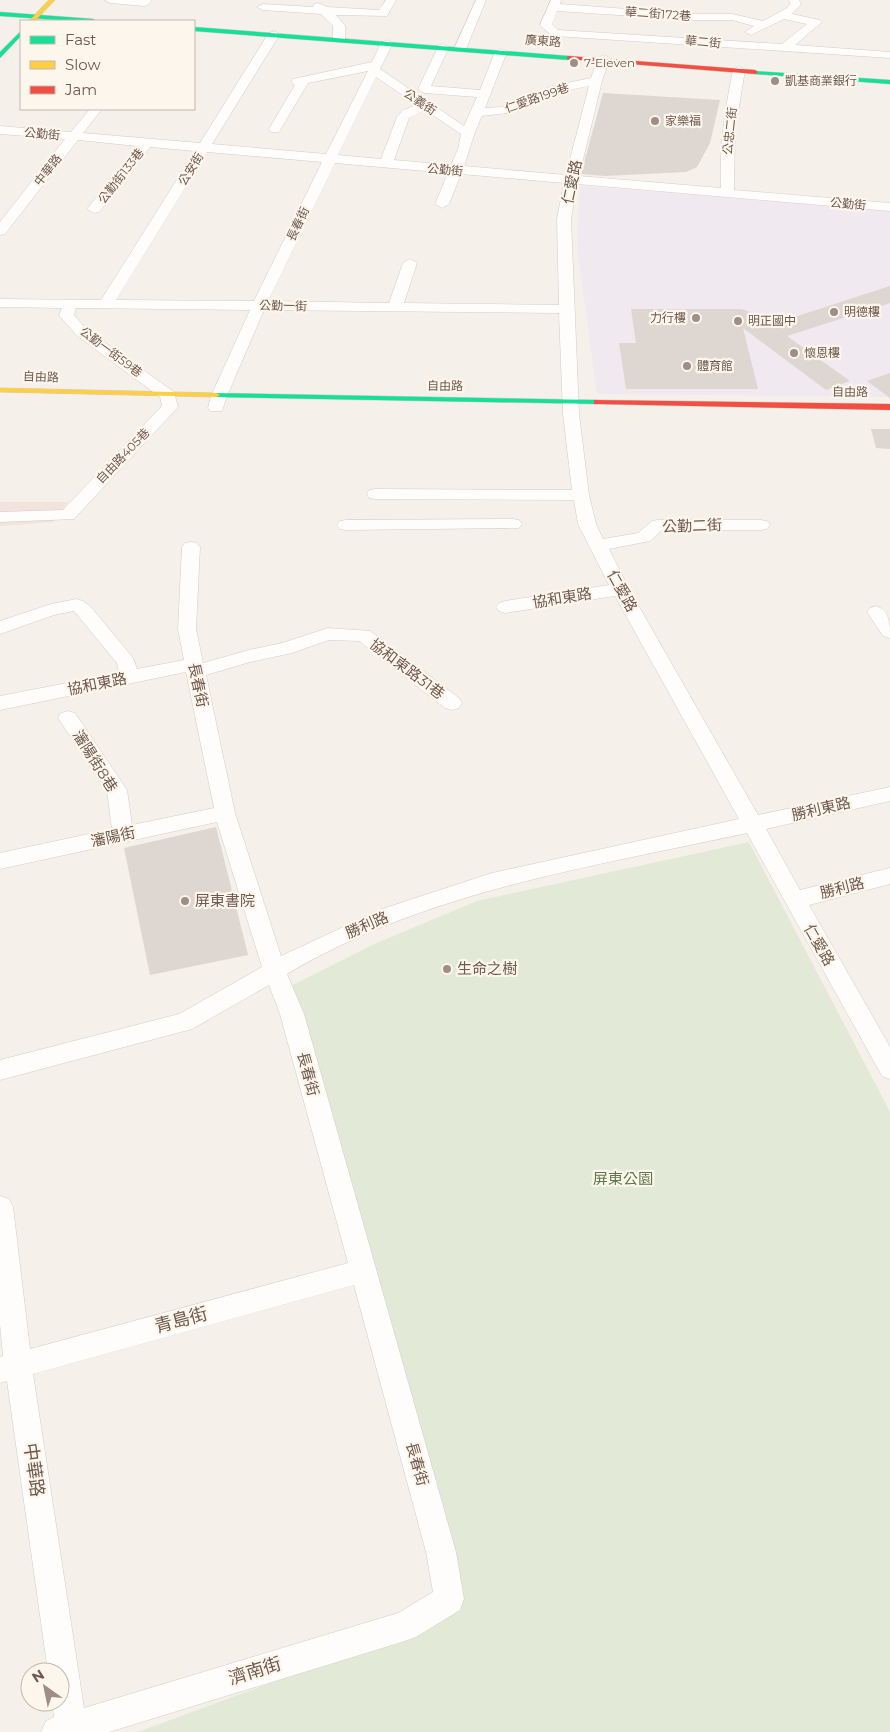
<svg xmlns="http://www.w3.org/2000/svg" width="890" height="1732" font-family="Montserrat,'Noto Sans TC',sans-serif">
	<rect width="100%" height="100%" fill="#f5f0ea"/>
	<polygon fill="#f2e3dc" points="0,502 68,502 53,522 0,526"/>
	<polygon fill="#f1e9f0" points="580,186 890,209 890,397 597,394 577,248"/>
	<polygon fill="#e2ead7" points="749,842 890,1112 890,1732 138,1732 419,1628 458,1602 289,987 372,945 477,901"/>
	<g fill="#ded6d0">
		<polygon points="603,93 720,100 710,143 697,167 686,172 605,176 581,174"/>
		<polygon points="890,286 890,303 787,336 850,381 826,390 743,328 758,389 626,389 619,343 636,343 631,309 742,309 754,314 770,325"/>
		<polygon points="890,373 890,398 867,381"/>
		<polygon points="871,429 890,429 890,449 876,448"/>
		<polygon points="216,827 248,955 150,975 124,848"/>
	</g>
	<g fill="none" stroke-linecap="round" stroke-linejoin="round">
		<g stroke="#d2ccc6" stroke-width="1">
			<g id="street">
				<polygon points="105,0 152,0 148,5 144,6 110,3"/>
				<polygon points="386,0 396,0 387,16 336,15 345,26 345,39 339,42 333,39 333,26 321,14 263,10 257,7 263,4 313,7 314,4 318,3 327,7 379,10"/>
				<polygon points="476,0 486,0 466,49 464,51 456,51 454,49"/>
				<path d="M551 0H561L560 4 694 14H732L763 21 787 8 790 4 789 0H799L801 4 792 14 820 20 822 22 795 45 890 52V58L555 36 551 35 540 25ZM557 11 694 20H732L754 26 745 32 751 35 784 19 807 24 782 44 558 30 552 24Z"/>
				<path d="M274 31 280 34 212 144 326 154 368 71 308 83 279 132H271L269 129 295 85 291 82 293 79 372 62 381 43 387 40 393 43 380 69 464 126 477 97 424 93 418 89 439 45 443 44 449 47 431 86 480 90 495 52 501 49 505 50 507 52 485 108 502 107 552 86 591 78 598 58 604 55 610 58 602 81 579 176 721 188C719 148 725 109 733 70L739 66 745 70 735 131 734 190 890 203V211L577 184 571 219 579 414 589 495 596 524 603 539 638 533 652 521 658 520H761L767 521 770 525 767 529 761 530H662L650 541 609 549 629 589 758 815 890 787V801L766 829 800 890 890 868V884L809 905 890 1047V1079L882 1076 747 833C591 867 426 891 287 974L304 1014 456 1552 464 1599 460 1610 416 1637 405 1641 109 1732H41L46 1721 54 1717 52 1702H60V1672H48L7 1381 0 1383V1357L3 1356 0 1324V1196L9 1199 13 1207 30 1349 348 1263 280 1014 269 985 192 1029 0 1080V1060L179 1014 262 967 217 822 0 869V853L112 829 107 791 58 718 61 713 68 711 75 713 127 790 132 825 214 808 186 672 0 710V696L119 673 117 663 74 611 54 615 0 634V621L51 604 77 599 83 601 90 606 133 658 137 669 184 660 178 629 182 547 185 543 191 542 197 543 200 547 196 629 203 663 249 650 282 643 328 628 370 631 459 698 462 703 459 708 452 710 445 708 359 641 329 640 292 653 250 662 206 675 235 813 281 956 382 909 492 873 739 819 615 596 505 613 499 611 496 607 499 603 505 601 609 585 578 524 574 500 375 499 369 498 367 494 369 490 375 489 572 490 563 414 559 313 264 310 227 396 222 411H210L208 408 211 396 250 310 76 308 74 315 86 329 174 392 178 407 74 519 0 522V512L63 510 162 406 160 397 76 335 59 315 62 308 0 307V299L101 300 195 151 150 147 99 212 94 213 87 209 137 146 78 140 5 234 0 235V222L65 139 0 134V126L71 132 90 109H102L83 133 200 143 268 34ZM376 77 417 105 403 110 397 117 381 159 338 155ZM589 86 566 175 464 166C470 149 474 132 482 116L508 113 559 92ZM425 110 461 134 458 149 451 165 394 160 409 118ZM207 152 322 162 254 301 116 300ZM335 163 448 173 435 204 442 208 449 204 461 174 564 183 557 219 559 305 404 303 417 263 410 259 403 263 389 303 268 301ZM354 1285 426 1552 433 1592 398 1613 84 1708 33 1374Z"/>
				<polygon points="513,519 519,520 522,524 519,528 346,530 340,529 337,525 340,521 346,520"/>
				<path d="M876 606C890 610 890 625 890 638L883 636 867 612 870 608Z"/>
			</g>
		</g>
		<g stroke="#d2ccc5" stroke-width="1">
			<g id="fast">
				<polygon points="0,12 93,19 96,21 73,21 0,16"/>
				<polygon points="194,27 569,56 572,58 569,60 194,31"/>
				<polygon points="21,31 21,36 0,58 0,52"/>
				<polygon points="753,71 890,80 890,84 755,74 752,72"/>
				<polygon points="213,393 597,400 601,402 597,404 216,397 213,397"/>
			</g>
		</g>
		<g stroke="#d2ccc5" stroke-width="1">
			<g id="slow">
				<polygon points="49,0 55,0 35,21 29,21"/>
				<polygon points="0,388 216,393 220,395 216,397 0,392"/>
			</g>
		</g>
		<g stroke="#d2ccc5" stroke-width="1">
			<g id="jam">
				<polygon points="569,56 755,70 758,72 755,74 567,59 567,57"/>
				<polygon points="594,400 890,404 890,410 597,404 594,404"/>
			</g>
		</g>
		<use href="#street" fill="#fefdfc" fill-rule="evenodd"/>
		<use href="#fast" fill="#16e098" fill-rule="evenodd"/>
		<use href="#slow" fill="#ffcf43" fill-rule="evenodd"/>
		<use href="#jam" fill="#f24e42" fill-rule="evenodd"/>
	</g>
	<g fill="#9e8e85" stroke="#fcf6ec" stroke-width="2">
		<circle cx="574" cy="63" r="5"/>
		<circle cx="775" cy="81" r="5"/>
		<circle cx="655" cy="121" r="5"/>
		<circle cx="834" cy="312" r="5"/>
		<circle cx="696" cy="318" r="5"/>
		<circle cx="738" cy="321" r="5"/>
		<circle cx="794" cy="353" r="5"/>
		<circle cx="687" cy="366" r="5"/>
		<circle cx="185" cy="901" r="5"/>
		<circle cx="447" cy="969" r="5"/>
	</g>
	<g text-anchor="middle" stroke-width="4.5" stroke-linejoin="round" paint-order="stroke">
		<g font-size="12" fill="#6f594e" stroke="#fcf6ec">
			<text transform="translate(658 14) rotate(4)" y="4">華二街172巷</text>
			<text transform="translate(543 41) rotate(4)" y="4">廣東路</text>
			<text transform="translate(703 42) rotate(5)" y="4">華二街</text>
			<text transform="translate(537 98) rotate(-19)" y="4">仁愛路199巷</text>
			<text transform="translate(420 102) rotate(34)" y="4">公義街</text>
			<text transform="translate(730 131) rotate(-84)" y="4">公忠二街</text>
			<text transform="translate(42 134) rotate(5)" y="4">公勤街</text>
			<text transform="translate(191 169) rotate(-58)" y="4">公安街</text>
			<text transform="translate(48 170) rotate(-52)" y="4">中華路</text>
			<text transform="translate(445 170) rotate(5)" y="4">公勤街</text>
			<text transform="translate(121 176) rotate(-52)" y="4">公勤街133巷</text>
			<text transform="translate(848 204) rotate(5)" y="4">公勤街</text>
			<text transform="translate(298 224) rotate(-65)" y="4">長春街</text>
			<text transform="translate(283 306) rotate(1)" y="4">公勤一街</text>
			<text transform="translate(111 352) rotate(37)" y="4">公勤一街59巷</text>
			<text transform="translate(41 377) rotate(2)" y="4">自由路</text>
			<text transform="translate(445 386) rotate(1)" y="4">自由路</text>
			<text transform="translate(850 392) rotate(1)" y="4">自由路</text>
			<text transform="translate(123 456) rotate(-46)" y="4">自由路405巷</text>
		</g>
		<g font-size="12" fill="#6f594e" stroke="#fcf6ec" text-anchor="start">
			<text x="584" y="67">7-Eleven</text>
			<text x="785" y="85">凱基商業銀行</text>
			<text x="665" y="125">家樂福</text>
			<text x="844" y="316">明德樓</text>
			<text x="686" y="322" text-anchor="end">力行樓</text>
			<text x="748" y="325">明正國中</text>
			<text x="804" y="357">懷恩樓</text>
			<text x="697" y="370">體育館</text>
		</g>
		<g font-size="15" fill="#6f594e" stroke="#fcf6ec">
			<text transform="translate(572 182) rotate(-78)" y="5">仁愛路</text>
			<text transform="translate(692 526) rotate(-2)" y="5">公勤二街</text>
			<text transform="translate(622 591) rotate(61)" y="5">仁愛路</text>
			<text transform="translate(562 598) rotate(-9)" y="5">協和東路</text>
			<text transform="translate(407 669) rotate(37)" y="5">協和東路31巷</text>
			<text transform="translate(97 684) rotate(-11)" y="5">協和東路</text>
			<text transform="translate(198 685) rotate(78)" y="5">長春街</text>
			<text transform="translate(95 761) rotate(58)" y="5">瀋陽街8巷</text>
			<text transform="translate(821 809) rotate(-13)" y="5">勝利東路</text>
			<text transform="translate(113 837) rotate(-12)" y="5">瀋陽街</text>
			<text transform="translate(842 888) rotate(-14)" y="5">勝利路</text>
			<text transform="translate(367 925) rotate(-23)" y="5">勝利路</text>
			<text transform="translate(819 945) rotate(60)" y="5">仁愛路</text>
			<text transform="translate(308 1074) rotate(75)" y="5">長春街</text>
			<text transform="translate(417 1464) rotate(74)" y="5">長春街</text>
		</g>
		<g font-size="15" fill="#6f594e" stroke="#fcf6ec" text-anchor="start">
			<text x="195" y="906">屏東書院</text>
			<text x="457" y="974">生命之樹</text>
		</g>
		<g font-size="15" fill="#59794b" stroke="#fcf6ec">
			<text x="623" y="1184">屏東公園</text>
		</g>
		<g font-size="18" fill="#6f594e" stroke="#fcf6ec">
			<text transform="translate(181 1320) rotate(-15)" y="6">青島街</text>
			<text transform="translate(34 1470) rotate(82)" y="6">中華路</text>
			<text transform="translate(255 1671) rotate(-17)" y="6">濟南街</text>
		</g>
	</g>
	<rect x="20" y="20" width="175" height="90" fill="#fcf6ec" stroke="#c4b7ad"/>
	<rect x="30" y="36" width="25" height="8" fill="#16e098" stroke="#c4b7ad"/>
	<text x="65" y="45" font-size="15" fill="#6f594e">Fast</text>
	<rect x="30" y="61" width="25" height="8" fill="#ffcf43" stroke="#c4b7ad"/>
	<text x="65" y="70" font-size="15" fill="#6f594e">Slow</text>
	<rect x="30" y="86" width="25" height="8" fill="#f24e42" stroke="#c4b7ad"/>
	<text x="65" y="95" font-size="15" fill="#6f594e">Jam</text>
	<g transform="translate(45 1687) rotate(327)"><circle r="24" fill="#fcf6ec" stroke="#c4b7ad"/>
	<path d="M0-4L9 19L0 12L-9 19Z" fill="#9e8e85"/>
	<text y="-8" font-size="14" font-weight="bold" text-anchor="middle" fill="#6f594e">N</text>
	</g>
</svg>
